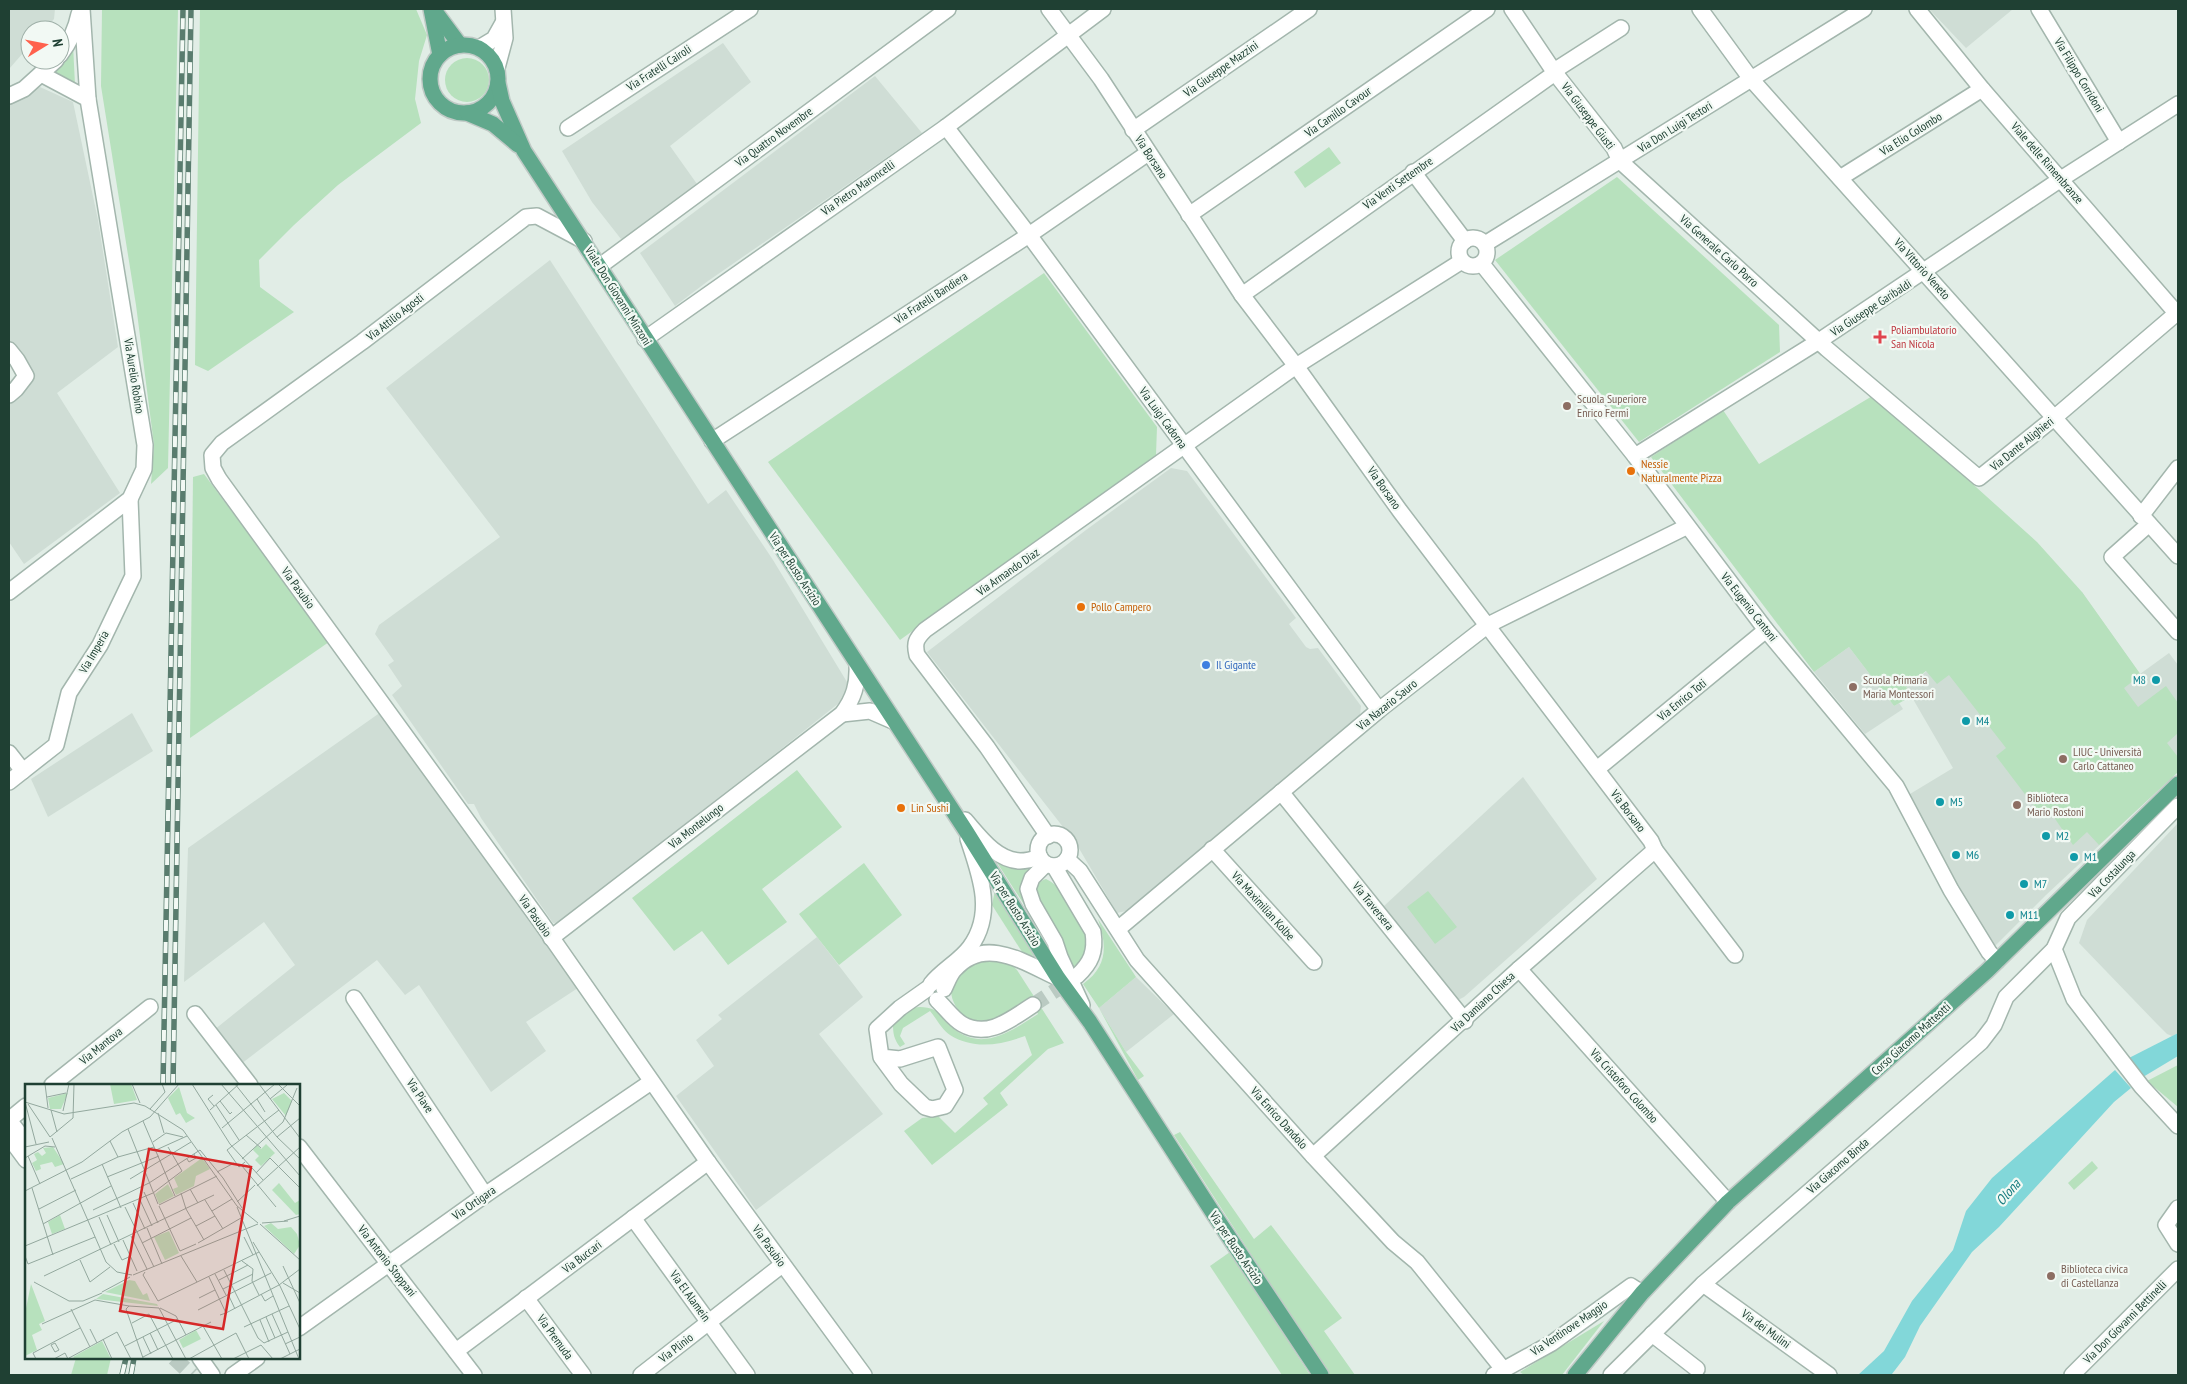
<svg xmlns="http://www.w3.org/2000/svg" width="2187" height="1384" font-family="'PT Sans Narrow',sans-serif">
	<rect width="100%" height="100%" fill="#e1ede6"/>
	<g fill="#cfddd5">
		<polygon points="9,9 55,9 54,19 44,30 30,30 30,45 9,69"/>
		<polygon points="1929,9 2013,9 1966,48"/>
		<polygon points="723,43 751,82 670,146 697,184 631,236 621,239 592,202 562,151"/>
		<polygon points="875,76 922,133 708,281 675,306 640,253"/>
		<polygon points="40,87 73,102 98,220 118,347 57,393 120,493 24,564 9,542 9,382 18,374 9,363 9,103"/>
		<polygon points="550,260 708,504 726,490 773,560 847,682 844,699 564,922 553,923 481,818 474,804 468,804 392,695 402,686 388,665 394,661 375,634 379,625 500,537 386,388"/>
		<polygon points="1171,468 1187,471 1296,618 1289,624 1306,647 1310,649 1318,648 1361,706 1360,715 1126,911 1117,913 1077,845 927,652 1086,530"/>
		<polygon points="2082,592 2140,674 2169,653 2178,665 2178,772 2046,895 1991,950 1905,797 1953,768 1906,687 1927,671 1949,675"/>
		<polygon points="1849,647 1894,706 1899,703 1903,709 1865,734 1814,672"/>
		<polygon points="381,712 581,986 526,1022 546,1051 491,1092 419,985 405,995 377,960 241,1064 214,1030 295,965 264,922 184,982 188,848"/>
		<polygon points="132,713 153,751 48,817 31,779"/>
		<polygon points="1523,777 1597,879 1464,997 1456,1001 1384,906"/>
		<polygon points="2178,823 2178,1033 2172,1036 2167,1034 2158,1025 2079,943 2087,920"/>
		<polygon points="817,937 863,997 819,1034 883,1114 756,1210 676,1096 714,1066 696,1040 722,1019 718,1015"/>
		<polygon points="1136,977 1174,1014 1126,1052 1099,1008"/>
	</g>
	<g fill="#b7e1bd">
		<polygon points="102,9 178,9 168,468 151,484 154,445 136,305 101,86"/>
		<polygon points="200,9 416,9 427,35 419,61 415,99 421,123 338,185 294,225 259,260 260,287 294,312 208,371 195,365"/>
		<polygon points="73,44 75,85 48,73"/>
		<circle cx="467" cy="80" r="22"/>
		<polygon points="1329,147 1341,163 1305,188 1294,172"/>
		<polygon points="1617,177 1779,325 1780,352 1639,442 1495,260"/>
		<polygon points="1044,273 1157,427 1156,455 900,640 768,462"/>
		<polygon points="1874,395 2037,542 2082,592 2141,675 2124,688 2138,707 2166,686 2178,703 2178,733 2167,743 2178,757 2178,772 2099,845 2087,832 2073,845 2051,813 2043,818 1996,756 2006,748 1949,675 1937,684 1926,671 1906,687 1912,696 1894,706 1849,647 1814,672 1651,457 1723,410 1759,464"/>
		<polygon points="204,474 329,642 190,738 193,477"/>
		<polygon points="797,770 842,827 762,889 787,922 728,965 702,931 674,951 632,898"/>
		<path d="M996 861 1007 865 1031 866C1016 886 1033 911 1041 931Z"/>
		<polygon points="864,863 902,915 839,965 799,914"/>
		<path d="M1046 879C1058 884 1062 895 1069 905 1084 929 1100 947 1072 969L1040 904C1037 894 1033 883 1046 879Z"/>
		<polygon points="995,890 1038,956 1024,955 992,905"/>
		<polygon points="1428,891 1457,927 1435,944 1407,907"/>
		<path d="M1098 919 1136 977 1099 1008 1126 1052 1144 1076 1138 1080 1099 1008 1083 984C1108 966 1107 946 1098 919Z"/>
		<path d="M976 959 1008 961 1017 970 1064 1043 1048 1049 1000 1093 1008 1105 932 1165 904 1131 922 1118 938 1116 955 1133 988 1104 983 1098 1032 1055 1025 1036C1000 1045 974 1050 950 1035 942 1030 936 1018 930 1011L903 1028 900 1036 905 1044 900 1047C894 1039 893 1034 893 1024 897 1020 902 1013 908 1010 920 1003 936 1009 946 1016L943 1019C976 1055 1004 1036 1038 1014L1031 1001C1021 1006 994 1023 985 1024 966 1027 943 998 954 981 959 973 970 965 976 959Z"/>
		<polygon points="2178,1065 2178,1107 2147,1081"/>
		<polygon points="1180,1132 1254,1239 1271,1225 1342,1318 1324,1331 1355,1375 1329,1375 1174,1135"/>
		<polygon points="2092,1161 2098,1168 2074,1190 2068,1183"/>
		<polygon points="1230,1252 1310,1375 1282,1375 1210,1266"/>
		<polygon points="1604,1321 1562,1375 1524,1375 1520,1372"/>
		<polygon points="76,1358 111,1358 107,1375 71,1375"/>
	</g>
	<g fill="#82d7d9">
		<polygon points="2178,1033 2178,1056 2143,1077 2127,1059"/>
		<polygon points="2115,1070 2131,1088 2114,1102 1999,1227 1972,1252 1920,1326 1905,1357 1892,1374 1858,1375 1884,1351 1912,1301 1953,1250 1966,1211 1992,1178"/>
	</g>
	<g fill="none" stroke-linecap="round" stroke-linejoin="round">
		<g stroke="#bacac2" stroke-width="15" stroke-dasharray="15 8" stroke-linecap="butt">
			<polyline points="1033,1005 1073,979"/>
			<polyline points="174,1358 192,1375"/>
		</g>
		<g stroke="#a3b6ad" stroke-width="18">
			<g id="minor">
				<polyline points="82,9 88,99"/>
				<polyline points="1049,9 1101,79 1242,295 1296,366 1400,511 1651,841 1655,850 1735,955"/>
				<polyline points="1512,9 1555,73 1614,148 1620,161 1827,349 1979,478 2054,418 2178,312"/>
				<polyline points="1700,9 1751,79 2178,556"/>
				<polyline points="1917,9 1982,89 2178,315"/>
				<polyline points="2039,9 2119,142"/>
				<polyline points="479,48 494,39 503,23"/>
				<path d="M60 55C70 42 76 29 79 14"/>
				<polyline points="497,68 505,38 503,9"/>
				<polyline points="9,96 24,89 56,60"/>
				<polyline points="946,127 1029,235 1379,710"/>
				<polyline points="568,128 750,9"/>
				<polyline points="1133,130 1309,9"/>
				<polyline points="1413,172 1465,241"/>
				<polyline points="1840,178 1982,89"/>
				<polyline points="1189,215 1487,9"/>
				<circle cx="1473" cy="252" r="14"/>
				<polyline points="584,241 537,216 526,217 362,342 222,443 212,455 213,468 219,479 540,921 708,1162 864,1375"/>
				<polyline points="1485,244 1864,9"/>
				<polyline points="1482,264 1635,456 1766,630 1896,786 1951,890 1989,952 1997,961"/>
				<polyline points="600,266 948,9"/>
				<polyline points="1242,295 1555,73 1560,67 1621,28"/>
				<polyline points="645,339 946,127 1103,9"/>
				<polyline points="9,350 17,360 26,376 16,389 9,395"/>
				<polyline points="712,441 1029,235 1148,153"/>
				<polyline points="1635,456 1819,341 2061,179 2178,104"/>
				<polyline points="2141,516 2178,468"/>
				<polyline points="2149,524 2112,557 2178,632"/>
				<polyline points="9,592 130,499 144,469 145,445 88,99 41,74"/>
				<polyline points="842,714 870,711 893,721"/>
				<polyline points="9,753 23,771"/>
				<polyline points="1597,769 1766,630"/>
				<polyline points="9,782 56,745 69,693 100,645 133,576 130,499"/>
				<polyline points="1281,792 1465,1021"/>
				<path d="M965 820C980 837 996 860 1020 861 1027 861 1034 859 1040 857"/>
				<circle cx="1054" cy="850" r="16"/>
				<path d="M1048 836 987 747 917 655C914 643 916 639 925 630L1296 366 1462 261"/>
				<polyline points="1212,849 1314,962"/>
				<polyline points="1067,859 1080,871 1137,960 1313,1156 1393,1242 1417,1262 1503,1369"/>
				<polyline points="1046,864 1032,878 1028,889 1033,904 1055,942 1060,957 1082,1005"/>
				<path d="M1054 866 1093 932C1096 952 1091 963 1077 976"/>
				<polyline points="1118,929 1379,710 1488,625 1686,527"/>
				<path d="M551 938 842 714C854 698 858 684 857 664"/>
				<polyline points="2054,949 2074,999 2142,1087 2178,1126"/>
				<polyline points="1519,969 1728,1202"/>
				<path d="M931 984C942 970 960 961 970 947 995 913 980 875 968 839"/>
				<path d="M944 989C947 983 950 974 955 969 985 935 1025 963 1058 978"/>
				<polyline points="354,998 485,1195"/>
				<path d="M937 1000C945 1007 953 1019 962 1024 988 1039 1011 1019 1033 1005"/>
				<polyline points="195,1014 250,1085"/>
				<polyline points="881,1057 900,1059 938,1047 955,1090 945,1106 932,1109 925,1107 901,1084 881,1057 877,1029 900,1008 927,989"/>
				<polyline points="52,1085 150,1007"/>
				<polyline points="9,1120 26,1142"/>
				<polyline points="9,1120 26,1106"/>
				<polyline points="9,1137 26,1160"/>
				<polyline points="299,1147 474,1375"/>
				<polyline points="1313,1156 1519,969 1655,850"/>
				<polyline points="2178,1208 2166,1225 2178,1244"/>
				<polyline points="633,1218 747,1375"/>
				<polyline points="1703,1284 1829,1375"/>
				<polyline points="526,1298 583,1375"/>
				<polyline points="299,1328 485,1195 651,1082"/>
				<polyline points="1652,1334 1697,1369"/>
				<polyline points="456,1351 708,1162"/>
				<polyline points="200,1358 212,1375"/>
				<polyline points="233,1375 257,1358"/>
				<polyline points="641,1375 782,1265"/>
				<polyline points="1494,1375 1552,1343 1631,1286 1642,1293"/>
				<polyline points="1611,1375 1703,1284 1981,1042 1994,1025 2006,997 2054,949 2068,918 2178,806"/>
				<polyline points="2072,1375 2178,1269"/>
			</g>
		</g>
		<g stroke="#c0cac6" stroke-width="18">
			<g id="major">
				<polyline points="431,9 440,55"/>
				<polyline points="434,10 460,45"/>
				<circle cx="464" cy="79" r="34"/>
				<polyline points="498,83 502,101 524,151 966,831 1058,978 1090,1022 1213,1213 1321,1375"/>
				<polyline points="467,113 493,124 518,145"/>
				<polyline points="1575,1375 1642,1293 1728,1202 1987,971 2178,784"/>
			</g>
		</g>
		<use href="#minor" stroke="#fff" stroke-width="15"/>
		<use href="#major" stroke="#60a88c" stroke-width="15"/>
		<g stroke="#597c6e" stroke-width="5.5">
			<g id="rail">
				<polyline points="163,1085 183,9"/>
				<polyline points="173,1085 191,9"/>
				<polyline points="122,1375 126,1358"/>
				<polyline points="131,1375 134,1358"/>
			</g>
		</g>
		<use href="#rail" stroke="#f2f9f4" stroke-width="4" stroke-dasharray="11" stroke-linecap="butt"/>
	</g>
	<path fill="#e0444e" stroke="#f2f9f4" stroke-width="2" d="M1877.5 329.5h5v5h5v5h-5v5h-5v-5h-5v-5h5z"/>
	<g fill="#8d6e63" stroke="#f2f9f4" stroke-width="2">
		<circle cx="1567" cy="406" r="5"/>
		<circle cx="1853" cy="687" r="5"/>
		<circle cx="2063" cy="759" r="5"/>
		<circle cx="2017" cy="805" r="5"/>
		<circle cx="2051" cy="1276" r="5"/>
	</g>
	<g fill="#e8710a" stroke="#f2f9f4" stroke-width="2">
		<circle cx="1631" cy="471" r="5"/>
		<circle cx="1081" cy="607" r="5"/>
		<circle cx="901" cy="808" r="5"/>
	</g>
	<circle fill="#3f7fe0" stroke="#f2f9f4" stroke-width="2" cx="1206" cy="665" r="5"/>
	<g fill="#0f9aa8" stroke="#f2f9f4" stroke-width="2">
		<circle cx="2156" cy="680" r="5"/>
		<circle cx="1966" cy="721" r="5"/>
		<circle cx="1940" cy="802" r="5"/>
		<circle cx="2046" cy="836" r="5"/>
		<circle cx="1956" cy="855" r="5"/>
		<circle cx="2074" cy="857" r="5"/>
		<circle cx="2024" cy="884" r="5"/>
		<circle cx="2010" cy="915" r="5"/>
	</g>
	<g text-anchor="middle" stroke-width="4.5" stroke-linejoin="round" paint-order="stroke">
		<g font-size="12" fill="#1f4033" stroke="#f2f9f4">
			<text transform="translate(659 68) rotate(-33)" y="4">Via Fratelli Cairoli</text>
			<text transform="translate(1221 69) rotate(-35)" y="4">Via Giuseppe Mazzini</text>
			<text transform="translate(2079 75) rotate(59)" y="4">Via Filippo Corridoni</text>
			<text transform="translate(1338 112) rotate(-35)" y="4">Via Camillo Cavour</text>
			<text transform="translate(1588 116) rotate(53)" y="4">Via Giuseppe Giusti</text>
			<text transform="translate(1675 127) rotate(-32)" y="4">Via Don Luigi Testori</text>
			<text transform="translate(1911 134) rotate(-32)" y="4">Via Elio Colombo</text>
			<text transform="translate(774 137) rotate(-36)" y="4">Via Quattro Novembre</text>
			<text transform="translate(1151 157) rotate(57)" y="4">Via Borsano</text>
			<text transform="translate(2047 163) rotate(49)" y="4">Viale delle Rimembranze</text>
			<text transform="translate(1398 183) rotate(-35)" y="4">Via Venti Settembre</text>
			<text transform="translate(858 188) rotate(-35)" y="4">Via Pietro Maroncelli</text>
			<text transform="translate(1719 251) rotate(42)" y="4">Via Generale Carlo Porro</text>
			<text transform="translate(1922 269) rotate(48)" y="4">Via Vittorio Veneto</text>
			<text transform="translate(618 296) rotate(58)" y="4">Viale Don Giovanni Minzoni</text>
			<text transform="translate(931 298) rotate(-33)" y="4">Via Fratelli Bandiera</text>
			<text transform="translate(1871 308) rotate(-33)" y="4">Via Giuseppe Garibaldi</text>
			<text transform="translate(395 317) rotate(-38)" y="4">Via Attilio Agosti</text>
			<text transform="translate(134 376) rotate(81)" y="4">Via Aurelio Robino</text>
			<text transform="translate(1163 418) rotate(54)" y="4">Via Luigi Cadorna</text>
			<text transform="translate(2022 444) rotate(-39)" y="4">Via Dante Alighieri</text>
			<text transform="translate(1384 488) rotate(55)" y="4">Via Borsano</text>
			<text transform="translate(795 569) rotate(57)" y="4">Via per Busto Arsizio</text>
			<text transform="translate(1008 572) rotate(-35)" y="4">Via Armando Diaz</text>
			<text transform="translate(298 588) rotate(54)" y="4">Via Pasubio</text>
			<text transform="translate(1749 607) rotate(52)" y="4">Via Eugenio Cantoni</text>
			<text transform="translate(94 652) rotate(-60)" y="4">Via Imperia</text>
			<text transform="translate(1682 700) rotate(-39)" y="4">Via Enrico Toti</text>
			<text transform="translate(1387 705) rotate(-39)" y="4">Via Nazario Sauro</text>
			<text transform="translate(1628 811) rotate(53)" y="4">Via Borsano</text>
			<text transform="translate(696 826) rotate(-38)" y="4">Via Montelungo</text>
			<text transform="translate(2112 874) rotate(-46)" y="4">Via Costalunga</text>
			<text transform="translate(1263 906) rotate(48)" y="4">Via Maximilian Kolbe</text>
			<text transform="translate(1373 906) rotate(51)" y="4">Via Traversera</text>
			<text transform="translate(1015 909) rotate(58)" y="4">Via per Busto Arsizio</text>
			<text transform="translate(535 916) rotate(55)" y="4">Via Pasubio</text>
			<text transform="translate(1483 1002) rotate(-43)" y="4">Via Damiano Chiesa</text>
			<text transform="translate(1911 1039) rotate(-42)" y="4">Corso Giacomo Matteotti</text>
			<text transform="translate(101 1046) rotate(-39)" y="4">Via Mantova</text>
			<text transform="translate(1624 1086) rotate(48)" y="4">Via Cristoforo Colombo</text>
			<text transform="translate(420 1096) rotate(56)" y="4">Via Piave</text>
			<text transform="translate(1279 1118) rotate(48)" y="4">Via Enrico Dandolo</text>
			<text transform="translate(1838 1166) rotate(-41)" y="4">Via Giacomo Binda</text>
			<text transform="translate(474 1203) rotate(-35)" y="4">Via Ortigara</text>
			<text transform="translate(769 1246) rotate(54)" y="4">Via Pasubio</text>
			<text transform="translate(1236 1248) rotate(56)" y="4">Via per Busto Arsizio</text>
			<text transform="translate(582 1257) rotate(-37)" y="4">Via Buccari</text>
			<text transform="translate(387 1261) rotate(52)" y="4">Via Antonio Stoppani</text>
			<text transform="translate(690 1296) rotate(54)" y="4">Via El Alamein</text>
			<text transform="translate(2125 1322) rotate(-45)" y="4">Via Don Giovanni Bettinelli</text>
			<text transform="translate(1569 1328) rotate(-34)" y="4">Via Ventinove Maggio</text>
			<text transform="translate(1766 1329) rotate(36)" y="4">Via dei Mulini</text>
			<text transform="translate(555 1337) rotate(54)" y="4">Via Premuda</text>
			<text transform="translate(676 1348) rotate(-38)" y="4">Via Plinio</text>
		</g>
		<g font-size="12" fill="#be3a42" stroke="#f2f9f4" text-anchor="start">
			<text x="1891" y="334">Poliambulatorio<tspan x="1891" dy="14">San Nicola</tspan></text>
		</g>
		<g font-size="12" fill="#785e54" stroke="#f2f9f4" text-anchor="start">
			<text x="1577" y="403">Scuola Superiore<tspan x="1577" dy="14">Enrico Fermi</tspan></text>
			<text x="1863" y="684">Scuola Primaria<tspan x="1863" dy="14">Maria Montessori</tspan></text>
			<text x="2073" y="756">LIUC - Università<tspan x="2073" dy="14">Carlo Cattaneo</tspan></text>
			<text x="2027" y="802">Biblioteca<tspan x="2027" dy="14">Mario Rostoni</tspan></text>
			<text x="2061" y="1273">Biblioteca civica<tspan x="2061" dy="14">di Castellanza</tspan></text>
		</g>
		<g font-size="12" fill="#c56008" stroke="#f2f9f4" text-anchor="start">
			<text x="1641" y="468">Nessie<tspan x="1641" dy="14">Naturalmente Pizza</tspan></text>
			<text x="1091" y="611">Pollo Campero</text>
			<text x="911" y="812">Lin Sushi</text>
		</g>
		<g font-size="12" fill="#366cbe" stroke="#f2f9f4" text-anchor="start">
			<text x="1216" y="669">Il Gigante</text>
		</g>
		<g font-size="12" fill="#0d838f" stroke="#f2f9f4" text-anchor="start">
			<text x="2146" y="684" text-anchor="end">M8</text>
			<text x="1976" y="725">M4</text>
			<text x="1950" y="806">M5</text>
			<text x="2056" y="840">M2</text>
			<text x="1966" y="859">M6</text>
			<text x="2084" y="861">M1</text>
			<text x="2034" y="888">M7</text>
			<text x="2020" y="919">M11</text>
		</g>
		<g font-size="14" font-style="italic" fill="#127a7d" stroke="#f2f9f4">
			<text transform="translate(2008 1192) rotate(-49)" y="5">Olona</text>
		</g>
	</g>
	<g transform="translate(25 1084)">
		<rect width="275" height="275" fill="#e1ede6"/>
		<path d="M85 0H106L112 16 89 20ZM154 3 162 29 170 34 161 39 155 29 151 31 143 14ZM43 9 36 25H25L23 14ZM259 9 267 17 261 32 247 15ZM241 60 250 69 236 82 230 76 234 72 228 66 232 61 236 65ZM28 63 39 80 30 83 27 78 15 81 16 85 11 87 7 79 12 76 9 70 13 68 17 72 21 69 18 64ZM177 74 185 85 171 92 169 102 151 111 148 105 153 103 149 94ZM254 99 270 119 275 116V130L271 131 247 106ZM143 100 149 112 134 120 130 110ZM35 131 40 145 27 150 23 138ZM246 139 253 145 266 143 272 150 275 161 269 170 239 142ZM144 147 154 169 140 176 129 153ZM104 196 110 197 118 211 122 209 125 217 80 208ZM6 200 20 237 14 240 17 246 7 251 12 266 0 272V229ZM78 210 132 220 133 222 71 215ZM171 246 176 255 158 264 154 256ZM77 257 86 275H50L48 273Z" fill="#b7e1bd"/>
		<path fill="none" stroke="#93a89e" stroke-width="1" d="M20 0 23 24M107 0 115 19M167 0 205 60 238 96M196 0 275 92M210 0 252 53 275 75M234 0 275 54M253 0 275 22M188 11 183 15 189 22M22 13 41 9M232 15 240 28M245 15 262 1M195 17 205 30 207 28M0 18 11 60M0 18 39 30 109 19 120 22 158 46 212 122 233 139M3 20 25 53M191 21 214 56M125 25 140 8 137 0M26 26 32 48M185 26 214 0M38 27 44 0M133 29 139 49M118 37 150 112M197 44 250 0M103 45 133 120M221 51 236 64M25 53 48 34 49 0M252 53 275 34M27 54 81 178 92 188 107 191M85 57 93 73M128 58 141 49 158 53M0 63 24 58M131 66 162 52M3 72 15 100M0 74 20 62 30 63M162 75 164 78 171 74 169 70M217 75 258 38 272 4M220 78 214 83 202 66 254 26M77 80 96 124M217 82 251 123M192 88 209 79M231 89 245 74 275 104M82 93 134 72M46 95 93 73 129 63M105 95 166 58M232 102 275 63M7 104 28 171M165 105 173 119M0 107 57 78 97 48 125 33 154 0M119 108 133 139M156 109 161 125 179 156M115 116 127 142M180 116 198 145M212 118 230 101M108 119 120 145M134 121 192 92M134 122 155 167 171 160M100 123 129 183M212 123 274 275M14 125 51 106M68 126 124 99 175 66 198 94 217 124M187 127 207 115M82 131 94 158M74 133 86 161M259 137 275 132M237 139 263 137M18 140 86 102M235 140 275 176M171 142 190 132M122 144 137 180M106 152 122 185M219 153 228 171M98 156 112 187M228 158 255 202 275 245M117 159 166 134M173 159 216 134M89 160 97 176 106 172M0 162 128 109 157 87 143 63M0 172 3 180 70 153M156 172 172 198M55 176 65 198 85 183M217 177 228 185 227 197 234 211M258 182 275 219M199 186 233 254 239 259 263 248M120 188 118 191 133 217 234 168M190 190 201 211M108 191 233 140M19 192 189 111M184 193 201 229 195 231M194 196 223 181M9 198 44 217H58L77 209M258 199 275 209M198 205 228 190M77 208 105 193M203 210 210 225M236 210 240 217 248 212M174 214 190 206M135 224 151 232 161 251M46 225 65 263M101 225 104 222 134 224 161 275M101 225 118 274M173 226 246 189M201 229 254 201 275 185M247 230 265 270M241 233 250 254M235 236 244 258M107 239 124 230 148 275M17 240 70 216 104 222M178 242 197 275M219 243 264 222M65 245 72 259M125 249 133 266M118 253 126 270M78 255 87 275M30 259 34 266 30 268 26 261ZM260 260 275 253M100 262 153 235M118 273 186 238M44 274 92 248 106 275M11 275 8 269 55 244M29 275 40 269 43 275M164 275 211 249 224 275M208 275 236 261 248 275M255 275 275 265"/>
		<path fill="#d62828" fill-opacity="0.15" stroke="#d62828" stroke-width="2.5" d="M124 65 226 83 198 245 95 227Z"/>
		<rect width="275" height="275" fill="none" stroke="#1f4033" stroke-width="2.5"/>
	</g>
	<rect width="2187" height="1384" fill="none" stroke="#1f4033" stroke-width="20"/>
	<g transform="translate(45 45) rotate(80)"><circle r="24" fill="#f2f9f4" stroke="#9eafa7"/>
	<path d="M0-4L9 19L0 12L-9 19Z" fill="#ff614d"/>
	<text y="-8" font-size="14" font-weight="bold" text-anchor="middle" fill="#1f4033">N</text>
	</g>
</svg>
